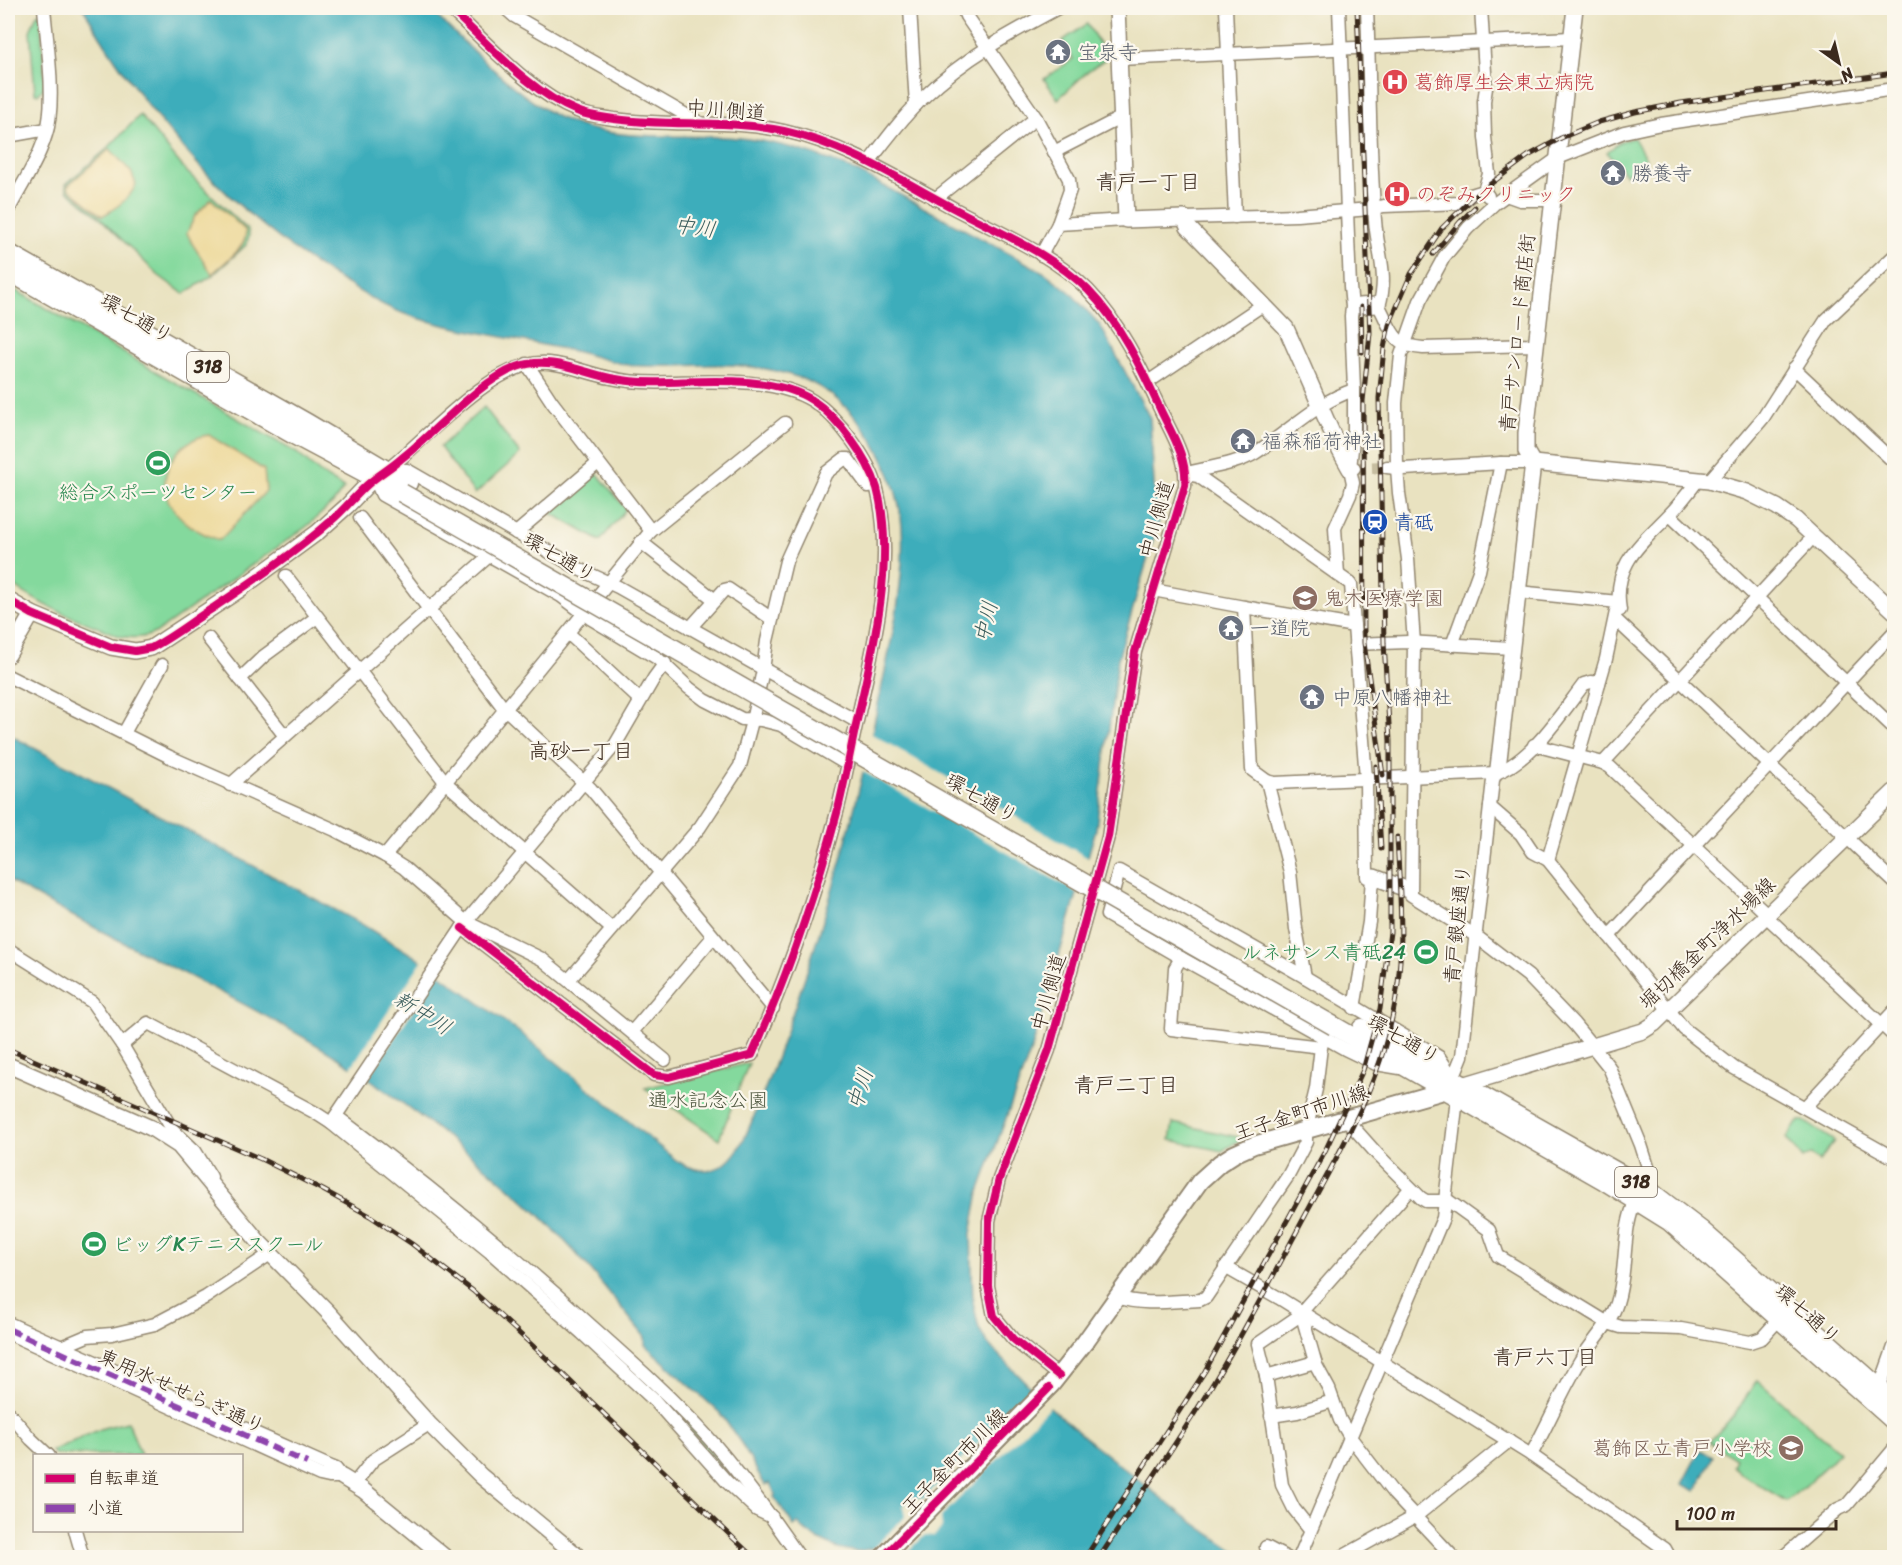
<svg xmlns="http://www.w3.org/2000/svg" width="1902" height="1565" font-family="Sriracha,'Klee One',sans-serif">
	<rect width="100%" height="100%" fill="#fbf7ec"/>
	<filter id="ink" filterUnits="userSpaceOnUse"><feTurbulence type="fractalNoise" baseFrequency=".0167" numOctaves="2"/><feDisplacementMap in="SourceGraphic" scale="12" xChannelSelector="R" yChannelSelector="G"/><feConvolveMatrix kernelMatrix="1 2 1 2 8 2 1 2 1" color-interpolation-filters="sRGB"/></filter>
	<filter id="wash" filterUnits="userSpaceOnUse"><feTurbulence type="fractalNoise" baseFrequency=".008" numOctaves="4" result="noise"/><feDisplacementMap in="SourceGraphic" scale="24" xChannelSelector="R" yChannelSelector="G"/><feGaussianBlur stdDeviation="1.35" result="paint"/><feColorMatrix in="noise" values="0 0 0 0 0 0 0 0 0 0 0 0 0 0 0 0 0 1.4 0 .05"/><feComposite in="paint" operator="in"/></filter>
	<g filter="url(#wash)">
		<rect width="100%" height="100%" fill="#e9e2c0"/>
		<g fill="#84d99d" stroke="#60825e" stroke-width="1.5">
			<polygon points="40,13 45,82 44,88 38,94 35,93 30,31 37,14"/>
			<polygon points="1087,24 1108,57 1088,71 1058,99 1044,79 1073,59 1062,41"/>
			<polygon points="140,115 186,171 248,230 249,236 246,245 212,276 184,294 158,275 98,216 67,190 66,184 107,149"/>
			<polygon points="1634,138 1646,159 1626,175 1607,152 1621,141"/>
			<path d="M8 286 297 453 320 473 344 488 333 503 306 527 157 632C144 638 134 639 119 636 82 620 39 607 8 581Z"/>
			<polygon points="484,407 520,454 475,494 440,447"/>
			<polygon points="597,473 626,509 600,541 551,513"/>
			<polygon points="749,1063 719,1139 645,1088"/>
			<polygon points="1799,1121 1804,1121 1834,1141 1819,1162 1811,1154 1803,1159 1786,1138"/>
			<polygon points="1173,1123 1243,1138 1222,1151 1170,1140"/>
			<polygon points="595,1336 640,1375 699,1434 696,1438 691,1432 689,1433 593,1338"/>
			<polygon points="1757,1380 1839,1452 1810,1482 1786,1501 1744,1476 1733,1466 1736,1459 1709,1442 1735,1414"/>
			<polygon points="128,1422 141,1455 55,1455 51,1451 103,1428"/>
			<polygon points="701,1437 709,1446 759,1508 701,1448 703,1446 698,1440"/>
		</g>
		<g fill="#eeda9e" stroke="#94825e" stroke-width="1.5">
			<path d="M110 149 131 172 136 184C131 198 114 210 102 216L69 189 68 185Z"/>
			<path d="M211 199 245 230C250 246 223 263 212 274L193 245 187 233 195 216Z"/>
			<path d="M209 435 264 470 266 491 220 540C200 534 179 521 169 502 155 474 179 438 209 435Z"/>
		</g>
		<g fill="#3eadbb" stroke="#3c6c6c" stroke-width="1.5">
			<path d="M83 8H428C470 46 524 107 577 125 627 142 689 133 740 138 782 142 820 155 858 172L1045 273 1070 292 1100 325 1150 418 1155 498 1163 507 1118 659 1096 829 1033 1045 979 1192 971 1234 973 1302 979 1329 989 1345 1051 1408 1083 1436 1183 1515 1243 1557H886L873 1548C867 1549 860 1552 854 1551 836 1550 809 1537 798 1523L794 1526 774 1497 775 1494 770 1483 765 1485 741 1443 720 1413 645 1345V1337C621 1308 598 1277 573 1250 524 1195 464 1149 405 1105 385 1091 366 1076 346 1063 237 994 118 945 8 880V734L358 922 419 959 522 1034 677 1161C692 1170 711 1175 726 1163 742 1150 749 1127 757 1109 776 1063 792 1015 808 968 839 875 863 781 882 685 893 634 905 580 902 527 897 463 853 390 787 374 762 367 735 364 708 365 682 365 655 368 629 365 614 363 600 358 586 354 572 350 557 348 543 345 497 335 449 329 405 314 382 306 362 293 342 281 232 216 147 117 83 8Z"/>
			<polygon points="1700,1450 1713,1456 1696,1491 1682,1484"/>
		</g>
		<g fill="#e9e2c0">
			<polygon points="870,733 1090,859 1080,894 862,771"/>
			<polygon points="424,958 440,969 366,1081 350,1069"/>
			<polygon points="1034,1386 1052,1404 941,1517 942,1528 934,1536 925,1535 902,1558 881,1558 870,1551 905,1517 903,1506 912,1497 923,1499"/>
		</g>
	</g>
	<g filter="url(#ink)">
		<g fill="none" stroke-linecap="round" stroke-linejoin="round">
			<polyline stroke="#c6bda0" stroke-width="12" stroke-dasharray="12 6" stroke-linecap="butt" points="1354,468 1387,467"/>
			<g stroke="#92866f" stroke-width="15">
				<g id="minor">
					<path d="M449 8C487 42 529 92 577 111 588 116 602 117 614 119 670 127 728 119 784 131 847 145 899 179 955 209 1000 233 1052 254 1088 290 1121 324 1141 368 1161 411 1172 434 1188 459 1185 486L1135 652 1108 837 1049 1050 999 1179 989 1221 988 1286 994 1316 1013 1339 1059 1376"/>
					<polyline points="505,8 514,16 552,38 700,123"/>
					<polyline points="910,8 916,105"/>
					<polyline points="963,8 966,16 1036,118 1069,179 1070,190 1058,224"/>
					<polyline points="1226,8 1235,217"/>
					<polyline points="1339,8 1350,287 1352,307 1351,316 1354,390 1354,429 1350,469"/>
					<path d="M1367 8C1370 78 1369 149 1375 220 1377 251 1389 274 1379 306 1392 330 1392 346 1423 348L1536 345"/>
					<polyline points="1481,8 1486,88 1484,101 1485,137 1489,174 1484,191 1488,196"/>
					<polyline points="1119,59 1571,38"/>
					<polyline points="8,136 47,129"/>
					<polyline points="1054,152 1122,117"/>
					<path d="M869 162C886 140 904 115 925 96 964 58 1011 33 1058 8"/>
					<polyline points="1506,195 1520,200 1553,200"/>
					<polyline points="935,199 1036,118"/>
					<path d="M8 211C22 184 41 157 48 127 55 91 47 44 44 8"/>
					<polyline points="1184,218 1297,215 1370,209 1384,206 1461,203 1471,195 1484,191"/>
					<polyline points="1041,255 1058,224 1126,220"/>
					<polyline points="1794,368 1894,462"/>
					<polyline points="1148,382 1264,304"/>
					<polyline points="1387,467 1404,469 1501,463 1533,463"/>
					<path d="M387 470C427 439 495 357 549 363 570 365 590 374 611 378 632 383 654 383 675 382 716 381 777 378 813 401 838 417 870 460 877 489 896 565 873 647 857 721 850 751 845 782 837 812 815 896 787 977 752 1055L669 1077 654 1075 462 928"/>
					<polyline points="388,470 407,470 581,570 618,587 856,721"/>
					<path d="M1187 473C1209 467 1235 465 1255 453 1288 433 1316 402 1354 390"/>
					<polyline points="1186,474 1198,476 1351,584 1354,626"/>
					<polyline points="375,479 382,495 561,596 590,618 657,658 689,688 705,700 742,719 761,720 781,725 848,765"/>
					<polyline points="1709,481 1763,418 1826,320 1894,256"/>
					<polyline points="1670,515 1894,728"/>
					<polyline points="360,518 502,706 591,789 773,1008"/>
					<polyline points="651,531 785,423"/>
					<polyline points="516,533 598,463"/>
					<polyline points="641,542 715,600"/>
					<polyline points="1338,575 1335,528 1350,495 1353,483 1350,469 1354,468"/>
					<polyline points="286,576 446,783 612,929"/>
					<path d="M1153 590 1244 607 1252 770 1267 781 1275 783 1496 773C1532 760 1561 714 1584 684L1591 682 1599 683"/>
					<polyline points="1518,592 1618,602 1606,659 1548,860"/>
					<polyline points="1244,607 1354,626 1366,778 1367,877 1374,877"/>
					<path d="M1620 610C1612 565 1641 544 1668 516 1679 505 1689 492 1698 480"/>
					<polyline points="1615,619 1894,882"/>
					<polyline points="690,628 724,590 728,589 772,619"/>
					<polyline points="568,633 640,700"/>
					<polyline points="208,638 285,736"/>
					<polyline points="1355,644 1408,642 1511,648"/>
					<polyline points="1452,645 1479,571 1501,463"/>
					<polyline points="665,663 654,678 615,745 466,922 331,1123 490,1252 582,1333 655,1401 727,1482 757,1510 772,1517"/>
					<polyline points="8,676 170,757 335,830 385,856 404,868 466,922 542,959 665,1060"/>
					<polyline points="240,679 264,656 317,617"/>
					<polyline points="124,733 162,665"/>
					<polyline points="1534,745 1603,763 1610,767 1768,915"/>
					<polyline points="1603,763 1814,536"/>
					<polyline points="1267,781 1290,872 1296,929 1305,977"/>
					<polyline points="230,785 489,556"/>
					<polyline points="1490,807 1521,834 1533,852 1548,860 1684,1029 1734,1068 1894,1158"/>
					<polyline points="385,856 651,531 552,402 527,364"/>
					<polyline points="1766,916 1894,1036"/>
					<polyline points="1609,936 1894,632"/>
					<polyline points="8,949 92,1002 122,1045 148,1023 314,1112 331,1123"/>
					<polyline points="1181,958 1175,968 1171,1029 1321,1047"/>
					<polyline points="569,980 700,827 740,766 752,721 763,670 767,641 786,561 826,473 844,459 848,459 868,486 875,485"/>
					<polyline points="1354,1008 1369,922 1372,877"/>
					<polyline points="632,1032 713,937"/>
					<polyline points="122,1045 172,1129 195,1151 211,1177"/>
					<polyline points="1400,1068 1376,1064 1345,1049 1181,958 1107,915 1119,871 1305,977 1426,1049 1439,1057 1451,1075"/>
					<polyline points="1451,1083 1462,1056 1493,780 1498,768"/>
					<polyline points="1805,1107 1894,1011"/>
					<path d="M336 1116C423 1181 507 1249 588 1323 632 1362 676 1401 715 1445 746 1481 773 1519 800 1558"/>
					<polyline points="1345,1118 1377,1154 1421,1198 1426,1201 1446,1201"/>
					<polyline points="1647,1189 1648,1167 1641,1145 1609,1067 1593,1047 1574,1024 1528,976 1476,936 1411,895 1414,643 1408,559 1399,493 1397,468 1396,403 1401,355 1420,301 1444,257 1468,228 1494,204 1558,158 1624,132 1661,124 1894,89"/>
					<polyline points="1446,1199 1489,1230 1498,1256 1608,1323 1621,1327 1681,1329 1750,1342 1762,1338 1780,1318"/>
					<polyline points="1225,1267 1279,1298 1531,1455 1665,1549 1670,1558"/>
					<path d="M1117 1297C1142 1306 1173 1301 1200 1300L1206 1297 1288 1176 1306 1142V1131L1316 1089 1321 1047 1324 1038"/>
					<polyline points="1301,1312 1316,1365 1329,1389 1340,1420 1350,1437 1394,1494 1454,1558"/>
					<polyline points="8,1323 329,1466 336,1469 342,1477"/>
					<polyline points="8,1333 320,1475 329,1477 342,1477"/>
					<polyline points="61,1347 87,1336 112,1334 155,1324 206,1297 270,1254"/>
					<polyline points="1266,1376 1315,1362"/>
					<polyline points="1877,1385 1883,1378 1894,1347"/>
					<polyline points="8,1412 31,1439 49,1456"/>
					<polyline points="1271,1416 1297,1412 1333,1401"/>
					<path d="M1531 1455C1548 1424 1562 1391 1580 1361 1592 1341 1610 1325 1617 1303 1628 1269 1621 1231 1636 1200"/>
					<polyline points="354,1484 373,1460 429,1424"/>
					<polyline points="1310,1529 1294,1509 1282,1485 1266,1376 1258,1344 1296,1318 1410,1189"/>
					<polyline points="75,1530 83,1558"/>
					<polyline points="1266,1547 1287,1558"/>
					<polyline points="1299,1558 1443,1218 1456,1107 1461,1092"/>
					<polyline points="1340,1558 1416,1516 1509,1441"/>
					<polyline points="1782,1558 1838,1509 1847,1505 1894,1449"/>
				</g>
			</g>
			<g stroke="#92866f" stroke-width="18">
				<g id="tertiary">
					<polyline points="1117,8 1126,220 1184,218 1188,227 1286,328 1340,451 1350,469"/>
					<polyline points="1359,306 1376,305"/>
					<polyline points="1533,463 1709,481 1747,492 1777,507 1796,520 1894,611"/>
					<polyline points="8,600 32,614 111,647 135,651 151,648 239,590 318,532 347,506 367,485 383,473"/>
					<polyline points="8,655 32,614"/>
					<polyline points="1498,768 1533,463 1526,451 1526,433 1575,8"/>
					<polyline points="1374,877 1406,889"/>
					<polyline points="8,1065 151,1128 179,1146 258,1241 327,1311 429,1424 481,1476 580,1558"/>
					<polyline points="1456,1087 1643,1031 1654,1024 1894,792"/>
					<polyline points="342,1477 363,1490 446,1558"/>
				</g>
			</g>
			<g stroke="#92866f" stroke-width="20">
				<polyline id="secondary" points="882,1558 1051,1385 1085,1342 1200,1181 1220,1163 1234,1154 1254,1145 1447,1090"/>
			</g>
			<g stroke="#92866f" stroke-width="21">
				<g id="primary">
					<polyline points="8,253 307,423 408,483"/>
					<polyline points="8,271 294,435 401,492"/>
					<polyline points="1334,1026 1605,1181 1669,1221 1894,1421"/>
					<polyline points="1362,1028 1647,1189 1702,1231 1894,1401"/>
				</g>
			</g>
			<use href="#minor" stroke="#fff" stroke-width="12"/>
			<use href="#tertiary" stroke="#fff" stroke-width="15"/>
			<use href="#secondary" stroke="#fff" stroke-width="16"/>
			<use href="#primary" stroke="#fff" stroke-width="18"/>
			<g stroke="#3b2a1e" stroke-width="5">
				<g id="rail">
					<polyline points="1357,8 1370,333 1363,401 1364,643 1383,775"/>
					<polyline points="1433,254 1460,222 1475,207"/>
					<polyline points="1361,307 1362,352"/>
					<polyline points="1376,766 1381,849"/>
					<polyline points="8,1049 261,1159 323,1190 370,1216 412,1244 473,1291 545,1357 754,1558"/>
					<polyline points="1085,1558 1205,1371 1325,1151 1363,1070 1380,1009 1390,932 1390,741 1384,643 1379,398 1384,348 1389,325 1411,274 1442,228 1477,194 1528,156 1561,138 1599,122 1635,112 1681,103 1894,73"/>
					<path d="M1099 1558C1139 1497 1181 1438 1218 1375 1249 1323 1276 1270 1305 1216 1339 1153 1377 1089 1392 1018 1406 958 1400 897 1397 837"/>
				</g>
			</g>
			<use href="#rail" stroke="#fbf7ec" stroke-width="3" stroke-dasharray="9" stroke-linecap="butt"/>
			<g stroke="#92866f" stroke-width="21" stroke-linecap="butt">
				<polyline id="primary-bridge" points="402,493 1334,1026"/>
			</g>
			<use href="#primary-bridge" stroke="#fff" stroke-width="18"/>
			<polyline stroke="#8e44ad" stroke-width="6" stroke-dasharray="12 6" stroke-linecap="butt" points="8,1329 307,1463"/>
			<g stroke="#fbf7ec" stroke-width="11">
				<g id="cycleway">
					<path d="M449 8C487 42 529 92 577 111 588 116 602 117 614 119 670 127 728 119 784 131 847 145 899 179 955 209 1000 233 1052 254 1088 290 1121 324 1141 368 1161 411 1172 434 1188 459 1185 486L1135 652 1108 837 1049 1050 999 1179 989 1221 988 1286 994 1316 1013 1339 1059 1376"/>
					<path d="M8 600 32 614 111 647 135 651 151 648C173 637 192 621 213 608 253 581 295 553 331 521 344 510 355 496 367 485 378 475 391 468 402 458 437 431 476 383 517 367 548 355 579 371 610 378 629 382 649 383 668 382 711 381 774 376 812 400 838 417 868 458 877 488 896 557 873 651 857 720 850 751 845 782 837 813 815 896 787 977 752 1055L669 1077 654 1075 462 928"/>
					<polyline points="882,1558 1049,1388"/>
				</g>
			</g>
			<use href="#cycleway" stroke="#d6006c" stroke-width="8"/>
		</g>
	</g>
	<defs>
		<g id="temple-disc" transform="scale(1.35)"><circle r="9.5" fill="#6b7280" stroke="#fbf7ec"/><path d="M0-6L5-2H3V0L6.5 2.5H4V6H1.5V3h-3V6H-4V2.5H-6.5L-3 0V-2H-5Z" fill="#fff"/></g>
		<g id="hospital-disc" transform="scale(1.35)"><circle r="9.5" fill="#e0444e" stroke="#fbf7ec"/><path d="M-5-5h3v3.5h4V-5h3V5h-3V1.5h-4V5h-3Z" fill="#fff"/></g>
		<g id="stadium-disc" transform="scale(1.35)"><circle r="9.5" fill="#2e9e5b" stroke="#fbf7ec"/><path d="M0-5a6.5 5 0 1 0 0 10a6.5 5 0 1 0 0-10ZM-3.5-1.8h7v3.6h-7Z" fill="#fff"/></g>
		<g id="station-disc" transform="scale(1.35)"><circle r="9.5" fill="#1a4fb4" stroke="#fbf7ec"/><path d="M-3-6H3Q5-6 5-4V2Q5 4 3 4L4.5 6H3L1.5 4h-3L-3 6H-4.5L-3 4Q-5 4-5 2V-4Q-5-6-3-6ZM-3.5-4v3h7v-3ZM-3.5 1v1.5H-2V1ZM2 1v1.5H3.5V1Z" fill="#fff"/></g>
		<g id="university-disc" transform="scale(1.35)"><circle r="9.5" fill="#8d6e63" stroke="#fbf7ec"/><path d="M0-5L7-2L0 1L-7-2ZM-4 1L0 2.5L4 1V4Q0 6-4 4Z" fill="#fff"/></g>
		<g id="school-disc" transform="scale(1.35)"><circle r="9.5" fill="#8d6e63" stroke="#fbf7ec"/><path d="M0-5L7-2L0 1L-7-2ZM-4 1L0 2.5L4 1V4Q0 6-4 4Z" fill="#fff"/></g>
	</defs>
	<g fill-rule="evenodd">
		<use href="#temple-disc" x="1058" y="52"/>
		<use href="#hospital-disc" x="1395" y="82"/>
		<use href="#temple-disc" x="1613" y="173"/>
		<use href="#hospital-disc" x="1397" y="194"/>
		<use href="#temple-disc" x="1243" y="441"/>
		<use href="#stadium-disc" x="158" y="463"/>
		<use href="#station-disc" x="1375" y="522"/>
		<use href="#university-disc" x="1305" y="598"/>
		<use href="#temple-disc" x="1231" y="628"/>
		<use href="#temple-disc" x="1312" y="697"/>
		<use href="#stadium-disc" x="1426" y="952"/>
		<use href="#stadium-disc" x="94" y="1244"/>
		<use href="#school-disc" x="1791" y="1448"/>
	</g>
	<g text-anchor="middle" stroke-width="4.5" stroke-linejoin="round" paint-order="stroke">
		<g fill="#fbf7ec" stroke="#75685c" stroke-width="1.5">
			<rect x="187" y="352" width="42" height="30" rx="4.5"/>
			<rect x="1615" y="1167" width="42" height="30" rx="4.5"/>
		</g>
		<g font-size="18" font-weight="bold" fill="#3b2a1e">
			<text x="208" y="373">318</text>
			<text x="1636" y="1188">318</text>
		</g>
		<g font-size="20" fill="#5b616d" stroke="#fbf7ec" text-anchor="start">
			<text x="1078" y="59">宝泉寺</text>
			<text x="1632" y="180">勝養寺</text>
			<text x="1262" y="448">福森稲荷神社</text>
			<text x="1250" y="635">一道院</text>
			<text x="1332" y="704">中原八幡神社</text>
		</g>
		<g font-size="20" fill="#be3a42" stroke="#fbf7ec" text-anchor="start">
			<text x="1414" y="89">葛飾厚生会東立病院</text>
			<text x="1416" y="201">のぞみクリニック</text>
		</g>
		<g font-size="20" fill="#3b2a1e" stroke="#fbf7ec">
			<text transform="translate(726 110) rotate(4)" y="7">中川側道</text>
			<text transform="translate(137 318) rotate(30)" y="7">環七通り</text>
			<text transform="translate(1517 333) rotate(-84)" y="7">青戸サンロード商店街</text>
			<text transform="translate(1156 519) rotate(-74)" y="7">中川側道</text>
			<text transform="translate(560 557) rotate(30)" y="7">環七通り</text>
			<text transform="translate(982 798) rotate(30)" y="7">環七通り</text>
			<text transform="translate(1457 924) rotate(-84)" y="7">青戸銀座通り</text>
			<text transform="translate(1707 943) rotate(-44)" y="7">堀切橋金町浄水場線</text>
			<text transform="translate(1048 992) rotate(-74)" y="7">中川側道</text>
			<text transform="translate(1404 1039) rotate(30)" y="7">環七通り</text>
			<text transform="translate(1301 1112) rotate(-18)" y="7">王子金町市川線</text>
			<text transform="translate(1808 1314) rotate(42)" y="7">環七通り</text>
			<text transform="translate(182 1391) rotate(24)" y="7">東用水せせらぎ通り</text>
			<text transform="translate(954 1461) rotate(-45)" y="7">王子金町市川線</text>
		</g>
		<g font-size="20" fill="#27864d" stroke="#fbf7ec">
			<text x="158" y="499">総合スポーツセンター</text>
			<text x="1406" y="959" text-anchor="end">ルネサンス青砥24</text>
			<text x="113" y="1251" text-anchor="start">ビッグKテニススクール</text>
		</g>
		<g font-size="20" fill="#164399" stroke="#fbf7ec" text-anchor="start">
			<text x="1394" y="529">青砥</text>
		</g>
		<g font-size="20" fill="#785e54" stroke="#fbf7ec" text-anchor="start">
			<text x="1324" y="605">鬼木医療学園</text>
			<text x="1772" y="1455" text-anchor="end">葛飾区立青戸小学校</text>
		</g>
		<g font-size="20" fill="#4d563e" stroke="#fbf7ec">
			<text x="708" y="1107">通水記念公園</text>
		</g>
		<g font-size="21" fill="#3b2a1e" stroke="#fbf7ec">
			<text x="1148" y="189">青戸一丁目</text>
			<text x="581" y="758">高砂一丁目</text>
			<text x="1126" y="1092">青戸二丁目</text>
			<text x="1545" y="1364">青戸六丁目</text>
		</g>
		<g font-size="21" font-style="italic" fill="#3c5e5d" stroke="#fbf7ec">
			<text transform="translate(695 227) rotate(8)" y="7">中川</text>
			<text transform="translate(986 622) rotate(-77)" y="7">中川</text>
			<text transform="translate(423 1013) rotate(32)" y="7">新中川</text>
			<text transform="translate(860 1089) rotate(-72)" y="7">中川</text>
		</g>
	</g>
	<rect width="1902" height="1565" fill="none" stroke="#fbf7ec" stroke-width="30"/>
	<rect x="33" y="1454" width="210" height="78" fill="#fbf7ec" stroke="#aea59a" stroke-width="1.5"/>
	<rect x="45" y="1474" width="30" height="9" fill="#d6006c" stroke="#aea59a" stroke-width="1.5"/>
	<text x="87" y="1484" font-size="18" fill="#3b2a1e">自転車道</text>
	<rect x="45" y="1504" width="30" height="9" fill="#8e44ad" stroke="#aea59a" stroke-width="1.5"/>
	<text x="87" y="1514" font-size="18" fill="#3b2a1e">小道</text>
	<g transform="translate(1839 63) rotate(146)" stroke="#fbf7ec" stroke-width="4.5" paint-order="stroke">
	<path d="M0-4.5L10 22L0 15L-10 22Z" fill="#3b2a1e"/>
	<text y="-9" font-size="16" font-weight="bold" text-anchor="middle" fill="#3b2a1e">N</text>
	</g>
	<path d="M1677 1520v9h159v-9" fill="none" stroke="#3b2a1e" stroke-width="3"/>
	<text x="1686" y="1520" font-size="18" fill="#3b2a1e" stroke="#fbf7ec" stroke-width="4.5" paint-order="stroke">100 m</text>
</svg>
